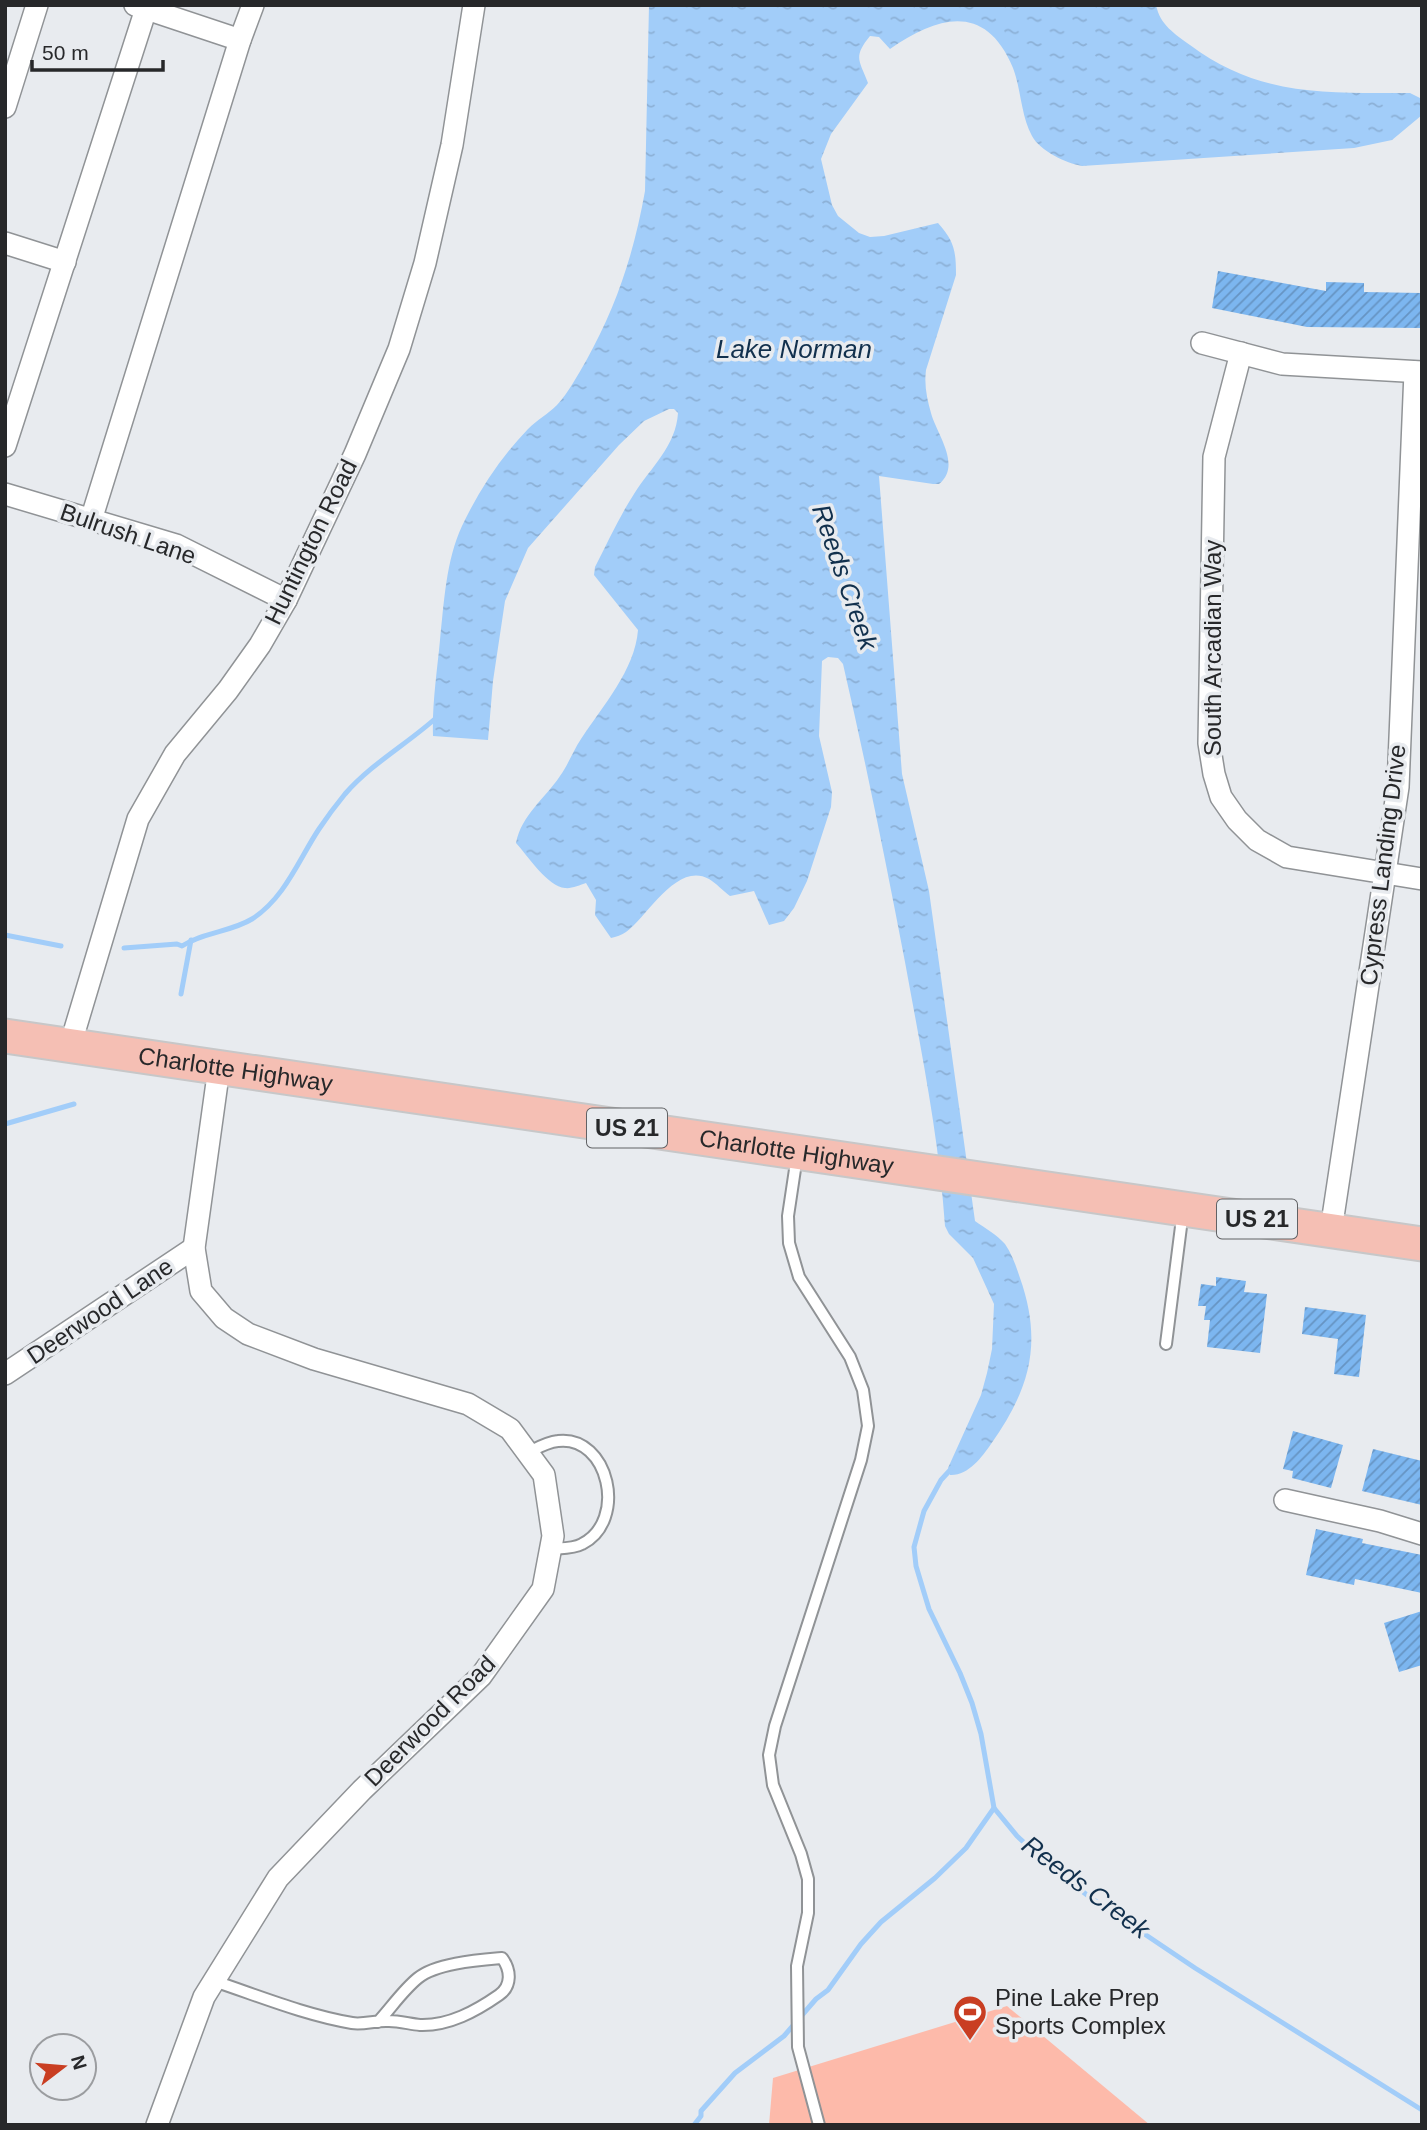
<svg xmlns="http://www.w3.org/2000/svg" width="1427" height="2130" font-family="Helvetica,sans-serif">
	<defs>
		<pattern id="water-ripples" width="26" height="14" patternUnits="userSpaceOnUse" patternTransform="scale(1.75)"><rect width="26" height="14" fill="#a2cdf9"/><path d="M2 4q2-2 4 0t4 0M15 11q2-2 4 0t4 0" fill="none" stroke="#8cb0d6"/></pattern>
		<pattern id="building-hatch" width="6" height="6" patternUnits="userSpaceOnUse" patternTransform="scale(1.75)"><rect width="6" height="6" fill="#7cb6f0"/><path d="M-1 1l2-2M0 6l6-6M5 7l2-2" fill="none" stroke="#6694c3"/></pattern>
	</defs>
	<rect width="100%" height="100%" fill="#e8ebef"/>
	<polygon fill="#fdbaaa" points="1007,2006 1150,2125 769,2125 773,2078"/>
	<path fill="url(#water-ripples)" d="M649 5H1156C1160 25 1175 34 1190 45 1259 97 1328 93 1410 93L1422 99V115L1392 140 1354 148 1082 166C1066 163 1040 151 1032 136 1021 116 1021 89 1013 68 986 3 939 15 890 49L879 37 870 36C853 57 859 60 868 83L831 134 821 159 832 205 838 216 859 233 870 237 884 236 938 223C954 241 956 250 956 275L926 370C924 385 927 399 931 413 937 435 962 465 939 484H933L879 476 902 774 929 891 975 1221C985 1228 997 1235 1005 1244 1012 1254 1016 1266 1020 1278 1043 1343 1030 1389 991 1444 982 1457 968 1476 950 1475L948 1468 981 1395 987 1373 992 1349 994 1304 973 1258 949 1234 945 1226C939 1137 921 1050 905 962 886 863 866 763 843 664L838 658 828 657 822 661 819 736 832 792 831 807 807 881 794 908 784 921 769 925 754 891 730 896C723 891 716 883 709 879 677 861 648 916 626 932 622 935 616 937 611 938L595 915 596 900 586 883C580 885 571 889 565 888 548 887 527 855 516 843 522 814 544 800 560 776 568 765 573 751 581 739 602 707 635 670 638 630L594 575 595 567C608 542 619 517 634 494 651 467 676 446 678 413L674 409H669L644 421 619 445 528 548 505 601 493 681 488 740 433 736C432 704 437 672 440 640 444 603 446 560 462 526 479 490 501 457 528 429 537 420 548 414 557 405 569 392 577 376 586 361 617 305 634 253 645 191Z"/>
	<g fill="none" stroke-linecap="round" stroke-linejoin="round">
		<g stroke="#a2cdf9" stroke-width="5">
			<polyline points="5,935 61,946"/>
			<path d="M124 948 177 944 182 946C203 932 231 932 252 919 285 898 299 859 319 829 327 817 336 805 345 794 371 764 407 744 436 718"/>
			<polyline points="181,994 191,940"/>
			<polyline points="5,1124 74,1104"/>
			<polyline points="952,1468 941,1480 924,1511 914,1547 916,1566 929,1609 960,1673 972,1703 981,1734 994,1808 1017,1836 1053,1869 1091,1898 1195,1968 1422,2110"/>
			<polyline points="694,2125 701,2116 701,2111 735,2073 784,2036 816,1999 828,1990 861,1944 881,1922 935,1878 966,1848 994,1808"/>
		</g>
	</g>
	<g fill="url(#building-hatch)">
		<polygon points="1218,271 1326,291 1326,282 1364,283 1364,292 1421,293 1420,328 1307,327 1212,308"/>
		<polygon points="1216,1277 1246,1281 1244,1292 1267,1294 1260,1353 1207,1347 1210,1320 1204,1320 1206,1306 1198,1306 1201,1284 1216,1286"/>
		<polygon points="1305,1307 1366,1315 1359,1377 1334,1374 1338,1339 1302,1334"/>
		<polygon points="1293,1431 1343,1445 1331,1488 1292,1478 1293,1471 1283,1469"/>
		<polygon points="1373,1449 1422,1461 1422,1505 1362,1491"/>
		<polygon points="1316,1529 1363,1539 1362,1543 1422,1555 1422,1593 1355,1579 1354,1585 1306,1575"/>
		<polygon points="1422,1611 1422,1665 1399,1672 1384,1623"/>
	</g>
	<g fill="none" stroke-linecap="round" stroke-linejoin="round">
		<g stroke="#909396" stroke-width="14">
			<g id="service">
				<polyline points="797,1156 788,1216 789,1243 799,1277 850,1357 863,1390 868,1426 861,1460 775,1726 769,1755 773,1785 801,1854 808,1879 808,1913 797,1966 798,2047 819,2125"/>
				<polyline points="1166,1344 1183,1211"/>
				<path d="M527 1453C537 1448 547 1442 558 1441 609 1435 628 1521 582 1544 573 1549 561 1548 550 1549"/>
				<path d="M214 1981C259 1996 305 2015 352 2023 364 2025 376 2020 389 2021 399 2021 410 2024 420 2025 449 2026 476 2011 499 1995 512 1986 511 1970 502 1958 479 1960 436 1963 418 1978 403 1990 391 2008 378 2022"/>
			</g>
		</g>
		<g stroke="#909396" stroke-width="24">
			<g id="minor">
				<polyline points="135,5 240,40"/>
				<polyline points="5,107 37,5"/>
				<polyline points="5,243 65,262"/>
				<polyline points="1202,343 1282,364 1422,372"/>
				<polyline points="1241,353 1214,457 1209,743 1214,774 1221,797 1237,820 1257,840 1287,857 1422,879"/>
				<polyline points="5,446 146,9"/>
				<polyline points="5,494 176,545 286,600"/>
				<polyline points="91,520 240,40 253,5"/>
				<polyline points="70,1046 138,819 175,754 228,690 260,645 286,600 355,454 399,349 425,263 452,145 474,5"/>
				<polyline points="1331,1230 1398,787 1415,372"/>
				<polyline points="5,1374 194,1248"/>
				<polyline points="1285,1500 1380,1521 1422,1534"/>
				<polyline points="157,2125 204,1997 278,1878 362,1790 481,1676 543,1589 553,1536 544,1475 510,1429 468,1404 314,1359 248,1334 224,1318 201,1291 194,1248 219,1068"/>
			</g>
		</g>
		<g stroke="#c7c7c8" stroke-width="37">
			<g id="primary">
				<path id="s1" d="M5 1036 1422 1244"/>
			</g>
		</g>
		<use href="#service" stroke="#fff" stroke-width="10"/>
		<use href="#minor" stroke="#fff" stroke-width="21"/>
		<use href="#primary" stroke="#f5bfb4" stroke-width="33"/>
	</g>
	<defs>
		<g id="stadium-pin" transform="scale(1.75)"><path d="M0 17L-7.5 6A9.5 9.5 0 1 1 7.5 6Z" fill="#c93e22" stroke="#e8ebef"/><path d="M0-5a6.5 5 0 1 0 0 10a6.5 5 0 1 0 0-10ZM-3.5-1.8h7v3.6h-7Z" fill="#fff"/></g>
	</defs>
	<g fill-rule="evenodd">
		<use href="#stadium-pin" x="970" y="2012"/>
	</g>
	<g text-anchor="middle" stroke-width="7" stroke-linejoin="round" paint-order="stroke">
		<g fill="#e8ebef" stroke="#616265" stroke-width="2">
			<rect x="587" y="1108.5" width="80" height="39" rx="5"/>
			<rect x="1217" y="1199.5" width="80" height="39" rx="5"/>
		</g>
		<g font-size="23" font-weight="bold" fill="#27282a">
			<text x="627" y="1136">US 21</text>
			<text x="1257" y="1227">US 21</text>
		</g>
		<g font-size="24" fill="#27282a" stroke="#e8ebef">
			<text transform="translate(128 534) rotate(19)" y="8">Bulrush Lane</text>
			<text transform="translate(311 542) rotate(-64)" y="8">Huntington Road</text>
			<text transform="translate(1213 648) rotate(-90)" y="8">South Arcadian Way</text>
			<text transform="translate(1383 865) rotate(-83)" y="8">Cypress Landing Drive</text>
			<text dy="8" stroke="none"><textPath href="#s1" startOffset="233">Charlotte Highway</textPath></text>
			<text dy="8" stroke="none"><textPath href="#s1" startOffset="800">Charlotte Highway</textPath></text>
			<text transform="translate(100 1311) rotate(-34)" y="8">Deerwood Lane</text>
			<text transform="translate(430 1721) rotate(-45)" y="8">Deerwood Road</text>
		</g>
		<g font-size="24" fill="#27282a" stroke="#e8ebef" text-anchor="start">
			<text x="995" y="2006">Pine Lake Prep<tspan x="995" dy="28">Sports Complex</tspan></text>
		</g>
		<g font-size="26" font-style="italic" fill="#11304d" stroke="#e8ebef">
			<text x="794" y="358">Lake Norman</text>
			<text transform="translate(845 577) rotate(71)" y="9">Reeds Creek</text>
			<text transform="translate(1086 1887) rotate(37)" y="9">Reeds Creek</text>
		</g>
	</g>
	<rect width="1427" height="2130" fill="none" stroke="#27282a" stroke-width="14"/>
	<g transform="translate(63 2067) rotate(74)"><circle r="33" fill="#e8ebef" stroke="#9b9da0" stroke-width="2"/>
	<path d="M0-5L12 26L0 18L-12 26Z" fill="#c93e22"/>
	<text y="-10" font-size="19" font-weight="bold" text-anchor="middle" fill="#27282a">N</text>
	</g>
	<path d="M32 60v10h131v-10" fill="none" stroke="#27282a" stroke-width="3.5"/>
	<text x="42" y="60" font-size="21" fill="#27282a" stroke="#e8ebef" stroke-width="5" paint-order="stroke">50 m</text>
</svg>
